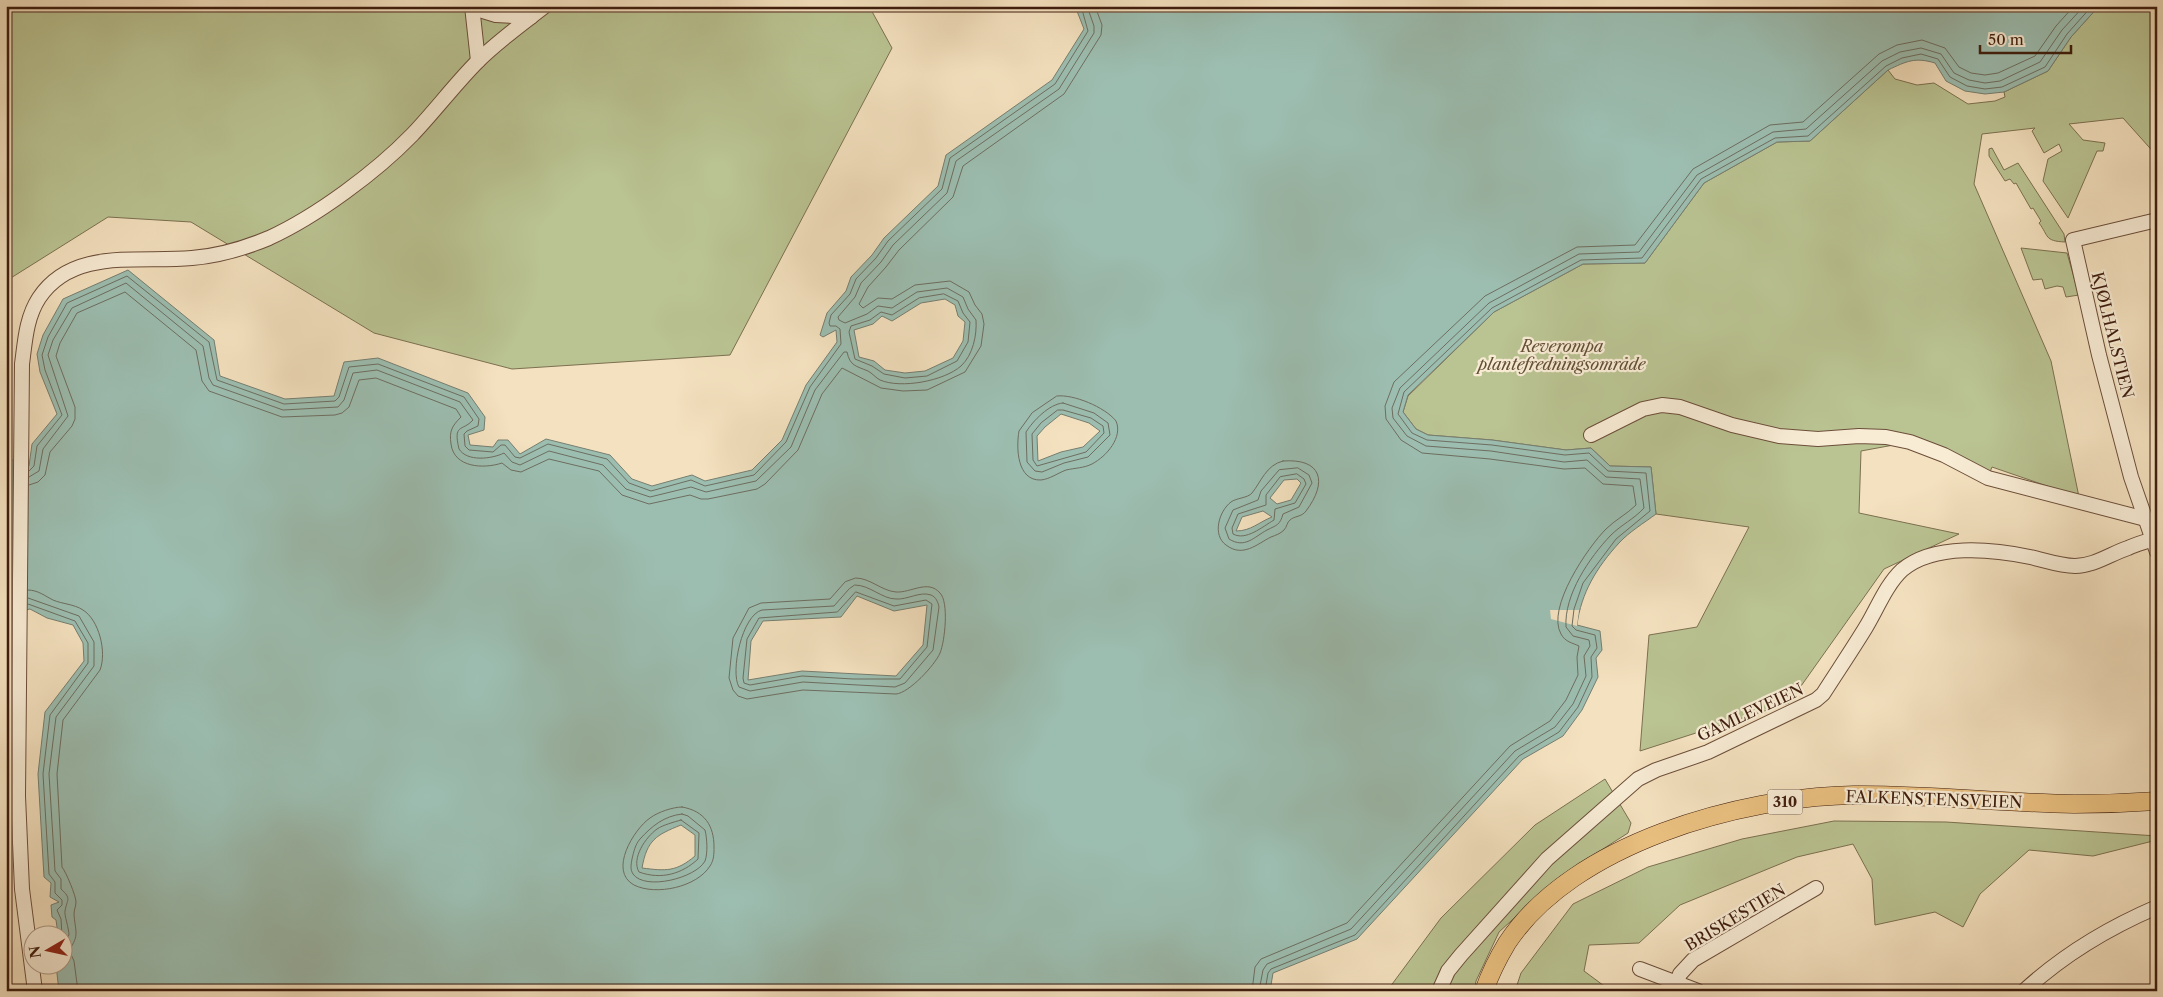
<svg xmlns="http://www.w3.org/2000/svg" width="2163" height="997" font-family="'Libre Caslon Text',serif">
	<rect width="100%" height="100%" fill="#f4e1bf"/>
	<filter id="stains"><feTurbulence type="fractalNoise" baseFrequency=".004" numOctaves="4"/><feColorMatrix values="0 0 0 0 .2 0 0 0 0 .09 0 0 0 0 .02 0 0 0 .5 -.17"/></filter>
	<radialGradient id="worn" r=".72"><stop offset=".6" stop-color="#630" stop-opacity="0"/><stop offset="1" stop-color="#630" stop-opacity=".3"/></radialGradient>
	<g fill="#bac392" stroke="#7c7050">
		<polygon points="6,6 869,6 892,48 730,355 512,369 374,333 191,222 108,217 6,281"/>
		<polygon points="2099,6 2130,6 2157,11 2157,156 2123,118 2069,124 2083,140 2105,143 2103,151 2097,151 2068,218 2043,181 2048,159 2062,151 2059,144 2044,153 2032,131 2035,128 1982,134 1974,184 2051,361 2079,497 1992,467 1990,472 1965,458 1910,442 1861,451 1859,513 1959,534 1884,569 1789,703 1640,751 1649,635 1697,627 1749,527 1656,514 1651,467 1610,466 1591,448 1566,450 1492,440 1428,435 1416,429 1403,412 1408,396 1494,312 1583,264 1645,263 1704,183 1777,142 1810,141 1888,70 1895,79 1917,85 1934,83 1968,104 1995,101 2005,97 2004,92 2048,71 2071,37"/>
		<path d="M1992 148 2004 170 2018 163 2064 234 2065 242C2044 241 2049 236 2039 223L2041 221 2033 208 2031 209 2016 183 2014 184 2010 179 2005 181 1989 156V149Z"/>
		<polygon points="2021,248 2067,253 2079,295 2066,297 2063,287 2057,286 2045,289 2042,279 2033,280"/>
		<polygon points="1605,779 1631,823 1628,833 1559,877 1499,932 1476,981 1474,991 1387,991 1441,918 1535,825"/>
		<polygon points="1834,821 1946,822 2157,836 2157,840 2093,856 2029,850 1980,894 1963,927 1935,912 1875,925 1872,879 1853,844 1797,857 1680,905 1639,943 1589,945 1584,971 1611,991 1515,991 1521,973 1573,904 1648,867 1742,839"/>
	</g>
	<path fill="#9cbeb1" stroke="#767e70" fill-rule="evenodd" d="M1075 6H2099L2071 37 2048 71 2004 92 1985 94 1965 91 1946 81 1935 63C1915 57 1907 61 1888 70L1810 141 1777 142 1704 183 1645 263 1583 264 1494 312 1408 395 1403 412 1416 429 1428 435 1492 440 1566 450 1591 448 1610 466 1651 467 1656 514C1644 523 1629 532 1619 543 1597 567 1581 593 1577 625L1600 631 1602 650 1596 658 1598 677 1582 710 1563 736 1523 759 1357 939 1273 973 1270 991H59L56 965 62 964V934H58L56 920 52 917 51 905 59 902 50 897 51 883 44 877 38 774 45 712 84 661 83 643 73 625 47 618 30 609 6 614V439H8L10 459 29 466 32 444 57 414 40 372 37 354 43 335 63 299 128 270 214 340 220 376 285 399 334 396 344 362 378 358 468 393 485 417 484 430 468 435 470 445 493 447 498 440H508L520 454 546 439 610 455 632 479 652 486 692 475 705 481 752 470 782 440 806 385 837 342 836 330 823 337 820 335 827 313 846 291 851 277 872 255 884 238 938 186 946 155 1052 80 1084 29ZM945 299 955 305 958 316 965 322 963 341 953 358 925 371 905 373 885 370 874 361 859 357 854 330 873 324 882 316 892 321 921 303ZM1061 414 1089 423 1100 431 1083 447 1061 452 1038 461 1037 436 1045 427ZM1297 479 1301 483 1291 500 1277 504 1270 498 1284 480ZM1263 511 1272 517C1259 522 1251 531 1236 531L1242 517ZM857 596 894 611 927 605 923 645 896 676 802 671 748 680 751 641 763 621 841 617ZM681 825 695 835V856C676 872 666 871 642 868 647 840 656 835 681 825Z"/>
	<polygon fill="#f4e1bf" points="1550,610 1579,610 1577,626 1551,619"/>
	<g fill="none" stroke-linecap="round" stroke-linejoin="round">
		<g stroke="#6d6e60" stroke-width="1">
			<polygon points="944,294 958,301 963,313 970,322 968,342 957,361 927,376 905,378 884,374 872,366 855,359 849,332 851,326 870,320 881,312 892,315 919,298"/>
			<path d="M1057 396C1073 394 1105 407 1116 421 1123 437 1107 456 1092 464 1084 468 1075 468 1066 470 1058 473 1050 479 1041 480 1017 481 1016 448 1019 431L1032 413Z"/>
			<path d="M1063 403 1094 413 1108 423 1110 435 1088 457 1064 463 1042 472 1035 471 1027 462 1026 432C1033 421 1049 404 1063 403Z"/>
			<polygon points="1058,410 1063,410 1091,418 1103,426 1104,433 1086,452 1037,466 1033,460 1032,434 1041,423"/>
			<path d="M1283 461C1322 458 1328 482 1306 511 1302 517 1294 516 1290 520 1287 522 1287 527 1284 530 1280 534 1276 535 1271 537 1257 544 1243 558 1226 545 1212 535 1219 511 1231 502 1236 498 1248 498 1252 493 1261 482 1266 465 1283 461Z"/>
			<path d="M1298 468 1309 475 1312 483 1299 507 1283 514C1280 525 1277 525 1267 530 1254 537 1245 549 1229 539L1225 528 1233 510 1258 500 1261 491 1279 470Z"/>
			<polyline points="29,471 34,466 37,446 62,415 45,370 42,355 48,337 67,303 127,276 209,342 217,380 284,404 335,401 339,397 349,367 378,364 464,397 479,419 478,426 467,431 464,434 465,446 469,450 493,452 501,445 505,445 515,457 520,458 548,444 607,459 629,483 651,491 691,480 705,486 754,475 786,442 810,387 841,344 840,329 836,326 830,326 829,323 831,315 850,294 856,279 876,258 888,241 942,189 950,158 1055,84 1088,31 1081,6"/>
			<path d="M1297 474 1304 479 1306 484 1295 503 1275 509 1274 520C1262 527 1246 541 1233 534L1232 528 1238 514 1266 505V495L1280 477Z"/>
			<path d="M29 477 39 471 43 449 68 416 48 355 53 340 72 308 126 283 203 346 209 378 213 385 283 410 338 407 344 400 353 373 377 370 460 402 473 420C462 432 453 423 459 449 467 462 492 459 504 453L512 462 520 465 549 451 603 465 626 489 650 497 691 487 706 492 756 481 791 447 815 390 844 352H847C850 366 856 366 868 371 872 373 876 378 880 380 901 389 944 381 961 366 973 355 977 335 976 320L968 309 963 297 947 288 917 292 892 308 878 306 867 314 845 323 839 320 838 317 855 297 861 283 881 262 893 245 947 193 956 161 1059 89 1094 33V26L1087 6"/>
			<path d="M29 485 38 482 45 475 50 452 72 426 75 419V407L56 356 60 343 77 313 125 292 196 350 202 381 209 391 282 417 335 415 342 413 349 407 359 380 376 378 456 409 461 417C452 426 449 431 451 444 454 468 484 469 502 463L511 470 521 472 549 459 599 471 622 495 649 504 690 495 701 499H708L757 489 765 484 798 450 822 394 842 368 881 388 903 391 927 390 965 372 981 346 984 324 982 314 975 305 969 292 950 281 915 285 892 299 878 298 863 308 859 304 868 287 886 267 899 250 953 197 963 166 1064 94 1101 35 1102 25 1095 6"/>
			<path d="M856 578C870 578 882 591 896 592 911 593 928 579 940 593 949 602 945 641 940 653 935 665 909 693 896 694L803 690 747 699 738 696 733 690 729 678 733 638 749 608 761 603 830 599 845 582Z"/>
			<path d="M855 585C870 585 882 599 896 599 907 600 920 591 931 595 936 597 938 602 939 607L933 650 905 683 895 687 803 682 750 691 739 687C730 672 742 615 762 610L834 606 849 589Z"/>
			<path d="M28 590C38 590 45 596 53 600 62 604 74 604 83 610 99 620 107 652 100 670L63 720 57 774 62 867C66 872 76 896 76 902 76 906 74 910 74 914 75 931 80 935 69 950L74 961 78 991"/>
			<polygon points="856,592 894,606 926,600 932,604 927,647 900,679 853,679 802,676 750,685 744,683 743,678 747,639 759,618 837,612"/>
			<path d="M28 598 79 616 94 642V666L56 717 49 774 55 871 61 879V889C72 899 67 899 65 911 64 914 69 929 69 935L62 944"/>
			<polyline points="28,604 75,621 88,643 88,663 50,715 43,774 49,874 55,882 55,893 62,900 62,905 57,910 61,919 62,936"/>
			<path d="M682 807C705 811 714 826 714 847 714 854 714 860 710 866 697 887 656 896 634 885 608 871 634 829 650 818 658 812 673 807 682 807Z"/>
			<path d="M682 814 688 816 705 830C707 838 708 853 705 861 696 878 645 891 633 874 630 869 631 865 632 859 634 851 635 845 640 839 652 826 664 816 682 814Z"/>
			<path d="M681 820 699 833 698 859C682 874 661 880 639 872 631 858 646 837 657 829 663 825 674 822 681 820Z"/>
			<path d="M1252 991 1255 967 1261 959 1347 923 1510 746 1550 721 1566 700 1578 675 1577 657 1579 646C1573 643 1565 642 1561 634 1546 608 1588 547 1606 529 1615 520 1627 514 1636 505L1633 486 1603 484 1585 468 1564 469 1490 459 1422 453 1401 440 1386 419 1385 406 1394 382 1485 296 1577 247 1635 245 1693 169 1770 125 1803 122 1879 54 1897 45 1922 40 1945 48 1959 67 1971 73 1985 75 1998 73 2035 56 2056 26 2074 6"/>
			<path d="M1259 991 1263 970 1267 964 1351 929 1515 751 1555 727 1573 704 1586 676 1584 656 1590 646 1589 640 1573 636 1566 627C1564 595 1589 558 1611 535 1621 525 1634 519 1644 508L1640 479 1606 477 1587 460 1564 462 1491 451 1426 446 1407 436 1393 418 1392 408 1400 388 1489 303 1579 254 1639 252 1697 175 1773 132 1806 129 1882 61 1900 52 1921 48 1941 54 1954 73 1969 80 1985 83 2000 81 2040 62 2062 30 2084 6"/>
			<polyline points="1265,991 1268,973 1271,969 1355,935 1519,756 1559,732 1578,707 1592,677 1591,657 1597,648 1595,635 1576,630 1572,626 1574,609 1583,583 1616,539 1650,511 1646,473 1608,471 1589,453 1565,455 1492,445 1427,440 1412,433 1398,414 1404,392 1492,308 1581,260 1642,258 1701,179 1775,138 1808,136 1886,66 1902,58 1921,54 1938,59 1950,77 1967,86 1985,89 2002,87 2045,67 2067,34 2092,6"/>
		</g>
		<g stroke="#6c4e3a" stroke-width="16">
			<g id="minor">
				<polyline points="472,6 478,61"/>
				<polyline points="473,8 496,15 531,17"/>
				<polyline points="2157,220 2073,240 2099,355 2131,477 2157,552"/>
				<polyline points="1591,435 1643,409 1662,405 1680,407 1732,425 1779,436 1818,439 1859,436 1886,437 1910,442 1944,455 1988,478 2157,522"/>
				<polyline points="1640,969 1698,991"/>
				<polyline points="1677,982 1680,974 1693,960 1816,888"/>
				<path d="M35 991 22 889 18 796 22 364C25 342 26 318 39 298 73 247 140 263 192 258 218 256 245 248 269 238 317 216 376 172 412 135 435 111 455 84 478 61 498 41 522 24 545 6"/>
				<path d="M1439 991 1448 971 1461 955 1547 859 1638 779 1656 770 1708 752 1816 700 1823 694C1837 672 1852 650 1866 627 1877 609 1886 585 1902 570 1934 543 1992 549 2030 557 2044 560 2060 566 2075 566 2094 566 2110 554 2128 548 2136 544 2145 542 2153 539"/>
				<path d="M2024 991C2063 955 2108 928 2157 907"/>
			</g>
		</g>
		<g stroke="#3e1d0e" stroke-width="19">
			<path id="major" d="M1484 991C1490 974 1498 958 1507 943 1573 843 1741 797 1854 795 1927 794 2000 803 2074 804 2101 804 2129 803 2157 801"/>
		</g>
		<use href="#minor" stroke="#f8ecd5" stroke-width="14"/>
		<use href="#major" stroke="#eac080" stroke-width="18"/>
	</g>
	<g text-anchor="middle" stroke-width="4.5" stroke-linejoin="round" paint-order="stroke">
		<rect fill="#f8ecd5" stroke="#765b4a" stroke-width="1" x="1767.5" y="789.5" width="35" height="25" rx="4"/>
		<g font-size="15" font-weight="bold" fill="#3e1d0e">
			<text x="1785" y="807">310</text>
		</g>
		<g font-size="16" fill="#3e1d0e" stroke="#f8ecd5">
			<text transform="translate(2113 335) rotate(76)" y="6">KJØLHALSTIEN</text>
			<text transform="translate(1750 712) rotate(-25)" y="6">GAMLEVEIEN</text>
			<text transform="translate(1934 799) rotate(2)" y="6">FALKENSTENSVEIEN</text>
			<text transform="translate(1735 917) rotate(-31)" y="6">BRISKESTIEN</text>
		</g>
		<g font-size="16" font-style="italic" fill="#634f36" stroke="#f8ecd5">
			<text x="1562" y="352">Reverompa<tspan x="1562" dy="18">plantefredningsområde</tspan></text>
		</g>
	</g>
	<rect width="2163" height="997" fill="none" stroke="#f4e1bf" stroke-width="25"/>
	<rect x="8" y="8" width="2148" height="982" fill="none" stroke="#3e1d0e" stroke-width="2.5"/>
	<rect x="12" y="12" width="2138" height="972" fill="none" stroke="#3e1d0e"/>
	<g transform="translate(48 950) rotate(261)"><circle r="24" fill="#f8ecd5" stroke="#ae9985"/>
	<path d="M0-4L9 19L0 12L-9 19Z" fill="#8f2418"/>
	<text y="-8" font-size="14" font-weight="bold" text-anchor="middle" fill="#3e1d0e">N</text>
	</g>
	<path d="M1980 45v8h91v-8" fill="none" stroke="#3e1d0e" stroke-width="2.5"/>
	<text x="1988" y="45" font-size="15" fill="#3e1d0e" stroke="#f8ecd5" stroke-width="4" paint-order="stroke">50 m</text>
	<rect width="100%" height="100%" filter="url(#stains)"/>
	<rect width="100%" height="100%" fill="url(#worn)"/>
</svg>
